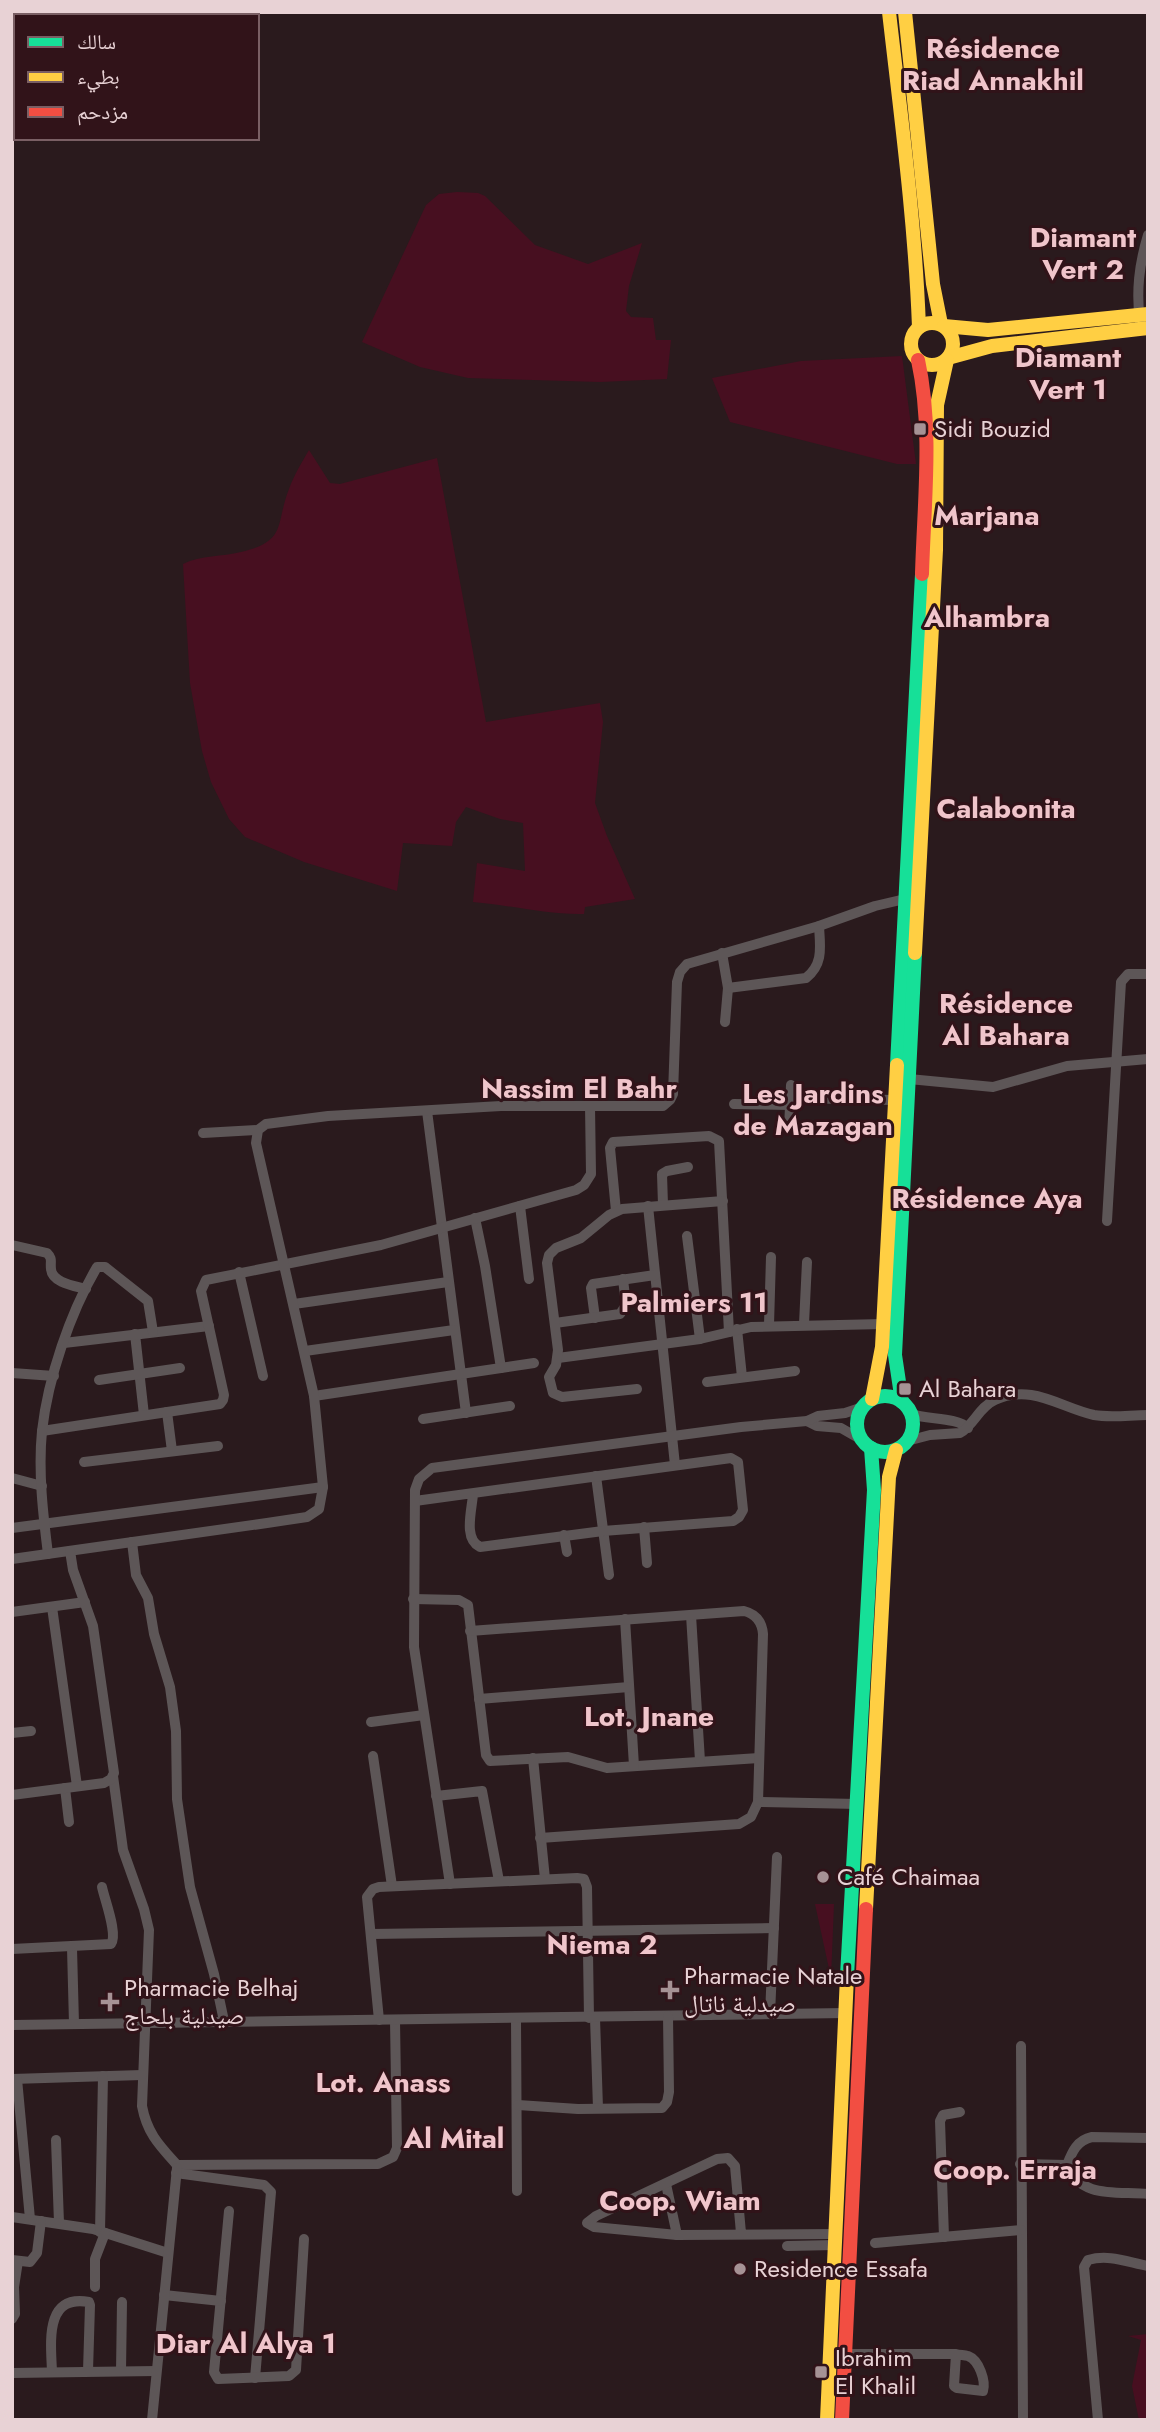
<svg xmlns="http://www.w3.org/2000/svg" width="1160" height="2432" font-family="Jost,'Noto Naskh Arabic',sans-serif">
	<rect width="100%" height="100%" fill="#2a1a1d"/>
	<g fill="#470f20">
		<polygon points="457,192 478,193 485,196 535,245 588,264 642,243 629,286 626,311 631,317 653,318 656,340 671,340 667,379 600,382 468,378 420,367 362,342 426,205 439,194"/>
		<polygon points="902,356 916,464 897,464 730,422 712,378 801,361"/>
		<path d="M309 450 330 483 340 484 437 458 486 722 600 703 603 722 595 803 607 836 635 899 585 907 584 914C548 915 510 905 473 902L477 863 525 871 523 823 500 819 466 807 456 822 452 846 403 843 397 891 304 862 245 837 229 819 211 782 202 751 190 683 183 564C201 555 222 557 241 552 288 541 275 524 289 489 294 475 302 462 309 450Z"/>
		<polygon points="815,1904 834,1904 831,1978"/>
		<polygon points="1148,2334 1148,2420 1139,2420 1132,2386 1141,2340 1128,2336"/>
	</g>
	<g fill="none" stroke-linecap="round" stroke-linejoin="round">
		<g stroke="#5d5657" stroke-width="10">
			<path d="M1140 322C1136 291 1139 265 1148 235"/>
			<polyline points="722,953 728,988 725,1022"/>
			<path d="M728 988 806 978C824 964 820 946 819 926"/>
			<polyline points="909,1079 993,1087 1067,1066 1148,1059"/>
			<polyline points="790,1098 894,1100"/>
			<polyline points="734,1104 790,1105"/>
			<polyline points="427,1111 466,1413"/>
			<polyline points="789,1128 791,1085"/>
			<polyline points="203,1133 258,1130"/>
			<polyline points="663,1205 662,1174 667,1171 688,1167"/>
			<polyline points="520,1206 529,1279"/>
			<polyline points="648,1206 675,1465"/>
			<polyline points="616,1211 610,1148 613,1142 709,1136 719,1141 729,1332"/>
			<polyline points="475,1218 485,1266 501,1368"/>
			<polyline points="1107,1221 1121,982 1128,974 1148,974"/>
			<polyline points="687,1236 700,1339"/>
			<path d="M12 1245 47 1253C53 1259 50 1261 51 1269 52 1283 75 1286 86 1289"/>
			<polyline points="239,1272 263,1376"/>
			<polyline points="294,1304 448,1282"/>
			<polyline points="595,1318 591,1288 593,1284 655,1275"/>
			<polyline points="555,1323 620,1314 626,1305 623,1279"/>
			<polyline points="804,1324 807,1262"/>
			<polyline points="769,1325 771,1257"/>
			<polyline points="737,1329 742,1377"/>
			<polyline points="135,1334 144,1415"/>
			<polyline points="64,1343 209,1326"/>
			<polyline points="305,1351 454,1330"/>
			<polyline points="558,1358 700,1339 751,1327 883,1324"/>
			<polyline points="12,1373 54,1376"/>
			<polyline points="99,1380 180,1368"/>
			<polyline points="707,1382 795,1371"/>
			<polyline points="637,1389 562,1397 553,1393 549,1377 556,1365 558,1350 547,1263 549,1255 556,1248 581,1238 609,1215 622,1209 723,1201"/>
			<polyline points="314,1396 534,1363"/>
			<polyline points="167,1412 172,1451"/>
			<path d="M911 1414C928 1420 956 1417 968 1428"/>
			<polyline points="423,1419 510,1406"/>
			<polyline points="807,1421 817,1426 841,1428 862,1440"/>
			<polyline points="42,1431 220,1404 223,1400 224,1395 201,1291 206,1280 381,1245 576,1190 584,1185 591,1174 590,1106"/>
			<path d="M907 1441 930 1435 960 1433C974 1425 979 1407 995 1400 1032 1383 1061 1408 1094 1415 1111 1418 1130 1415 1148 1415"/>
			<polyline points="84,1462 218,1446"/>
			<polyline points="596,1476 609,1575"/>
			<polyline points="12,1478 42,1486"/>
			<path d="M415 1501 731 1458 738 1462 743 1510 739 1517 733 1521 603 1531 480 1547C463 1539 472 1510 473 1494"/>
			<polyline points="644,1527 647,1563"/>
			<polyline points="12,1528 323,1487"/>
			<polyline points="564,1535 567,1552"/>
			<polyline points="132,1542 136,1575 148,1598 154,1634 170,1687 176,1731 177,1799 190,1887 214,1974 224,2021"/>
			<path d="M48 1554C43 1514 38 1471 42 1431 48 1378 70 1313 97 1267H105L148 1301 153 1332"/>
			<polyline points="12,1559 267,1523 307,1517 319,1509 323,1487 314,1396 256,1143 258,1130 266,1124 328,1116 501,1106 663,1106 670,1100 673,1094 677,982 680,972 687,964 819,926 875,906 905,899"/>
			<polyline points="413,1599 459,1600 468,1605 486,1755 490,1761 568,1757 607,1768 759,1758"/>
			<polyline points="52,1607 77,1786"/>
			<polyline points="12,1612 85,1602"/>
			<polyline points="691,1615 700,1761"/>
			<polyline points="625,1619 634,1766"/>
			<path d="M470 1631 744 1611C756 1614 762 1622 763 1634L758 1802 751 1817 739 1824 540 1838"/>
			<polyline points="479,1699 629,1687"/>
			<polyline points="371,1722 424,1715"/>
			<polyline points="12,1733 31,1731"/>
			<polyline points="373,1756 392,1886"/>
			<polyline points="533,1758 545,1879"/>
			<path d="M113 1776 123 1850 144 1909 149 1930 142 2106C147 2133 159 2145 177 2165L378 2164 393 2157 397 2148 395 2020"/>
			<polyline points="65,1788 69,1822"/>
			<polyline points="12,1795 104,1783 111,1779 114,1773 93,1626 73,1570 70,1551"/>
			<polyline points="436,1796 482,1791 499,1881"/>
			<polyline points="758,1802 858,1804"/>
			<polyline points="450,1884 414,1647 415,1490 419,1479 432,1468 741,1427 807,1421 818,1416 845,1413 863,1407"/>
			<polyline points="371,1934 774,1928"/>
			<polyline points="72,1948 74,2024"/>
			<path d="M12 1949 111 1944C118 1934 105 1901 102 1887"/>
			<polyline points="770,2014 777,1857"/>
			<polyline points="595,2018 598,2108"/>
			<polyline points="516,2019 517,2191"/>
			<polyline points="379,2020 367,1897 373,1889 379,1887 577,1878 584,1879 587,1887 589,2018"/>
			<polyline points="12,2025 845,2013"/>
			<polyline points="1021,2046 1023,2420"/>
			<polyline points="12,2079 142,2075"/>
			<polyline points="17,2079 30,2219"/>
			<polyline points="518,2105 578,2109 662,2108 667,2102 669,2092 668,2016"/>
			<path d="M1148 2138 1092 2137C1077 2140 1072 2152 1067 2165 1080 2199 1117 2191 1148 2194"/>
			<polyline points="56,2140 59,2223"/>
			<polyline points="1020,2164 1067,2165"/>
			<polyline points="176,2173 264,2185 271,2192 255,2378"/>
			<polyline points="666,2184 677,2235"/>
			<polyline points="229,2211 214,2372 218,2379 289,2376 296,2370 304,2239"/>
			<polyline points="12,2217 93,2229 168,2253"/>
			<polyline points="100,2232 103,2076"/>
			<polyline points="741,2233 735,2166 728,2158 717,2159 596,2216 587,2223 594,2227 677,2235 836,2234"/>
			<polyline points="944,2237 940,2121 943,2115 960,2112"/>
			<polyline points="875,2243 1021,2230"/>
			<polyline points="787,2246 835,2245"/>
			<polyline points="12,2260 30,2262 37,2253 41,2221"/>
			<polyline points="95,2287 95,2259 105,2233"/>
			<polyline points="164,2295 221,2301"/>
			<polyline points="12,2319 15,2314 14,2287 18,2261"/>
			<path d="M846 2354H956C960 2355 964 2355 968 2356 979 2360 986 2381 983 2391L957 2388 954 2386 956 2354"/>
			<polyline points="121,2371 122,2302"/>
			<path d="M52 2372C51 2343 44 2294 89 2302L90 2305 88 2371"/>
			<polyline points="12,2373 156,2371"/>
			<polyline points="152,2420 177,2168"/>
			<path d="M1098 2420 1084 2267 1088 2260C1109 2254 1127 2262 1148 2266"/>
		</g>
		<g stroke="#16e098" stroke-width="14">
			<polyline points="897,1065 922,574"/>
			<circle cx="885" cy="1424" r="28"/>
			<polyline points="902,1402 895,1355 915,953"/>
			<polyline points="847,1976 874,1490 871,1448"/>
		</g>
		<g stroke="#ffcf43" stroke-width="14">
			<path d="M889 12C901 117 915 221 919 327"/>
			<polyline points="905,12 933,284 941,324"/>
			<circle cx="932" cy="344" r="21"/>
			<polyline points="944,326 988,330 1148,314"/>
			<polyline points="948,358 992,346 1148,328"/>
			<polyline points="915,953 936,550 937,405 947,360"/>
			<polyline points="872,1399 882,1347 897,1065"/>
			<polyline points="866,1909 889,1477 896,1450"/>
			<polyline points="827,2420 847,1976"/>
		</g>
		<g stroke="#f24e42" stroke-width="14">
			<path d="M918 360C933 429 924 503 922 574"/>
			<polyline points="842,2420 866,1909"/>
		</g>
	</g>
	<g fill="#a69295" stroke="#311319" stroke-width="2.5">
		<rect x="913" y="422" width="14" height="14" rx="3.5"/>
		<rect x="898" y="1382" width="14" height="14" rx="3.5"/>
		<circle cx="823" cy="1877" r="7"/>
		<path d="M666.5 1979.5h7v7h7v7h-7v7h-7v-7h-7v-7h7z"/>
		<path d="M106.5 1991.5h7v7h7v7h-7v7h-7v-7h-7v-7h7z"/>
		<circle cx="740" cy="2269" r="7"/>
		<rect x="814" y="2365" width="14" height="14" rx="3.5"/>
	</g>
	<g text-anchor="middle" stroke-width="6" stroke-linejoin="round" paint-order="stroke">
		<g font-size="24" fill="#e8d2d5" stroke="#311319" text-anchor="start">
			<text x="934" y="437">Sidi Bouzid</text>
			<text x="919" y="1397">Al Bahara</text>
			<text x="837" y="1885">Café Chaimaa</text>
			<text x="684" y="1984">Pharmacie Natale<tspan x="684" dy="28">صيدلية ناتال</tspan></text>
			<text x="124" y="1996">Pharmacie Belhaj<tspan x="124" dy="28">صيدلية بلحاج</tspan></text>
			<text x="754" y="2277">Residence Essafa</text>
			<text x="835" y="2366">Ibrahim<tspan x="835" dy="28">El Khalil</tspan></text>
		</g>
		<g font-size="28" font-weight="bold" fill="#f0c5cb" stroke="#311319">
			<text x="993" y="58">Résidence<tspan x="993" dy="32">Riad Annakhil</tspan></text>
			<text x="1083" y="247">Diamant<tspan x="1083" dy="32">Vert 2</tspan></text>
			<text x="1068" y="367">Diamant<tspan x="1068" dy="32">Vert 1</tspan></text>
			<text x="987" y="525">Marjana</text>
			<text x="987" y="627">Alhambra</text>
			<text x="1006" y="818">Calabonita</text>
			<text x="1006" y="1013">Résidence<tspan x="1006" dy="32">Al Bahara</tspan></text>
			<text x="579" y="1098">Nassim El Bahr</text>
			<text x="813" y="1103">Les Jardins<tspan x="813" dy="32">de Mazagan</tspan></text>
			<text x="987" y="1208">Résidence Aya</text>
			<text x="694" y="1312">Palmiers 11</text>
			<text x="649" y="1726">Lot. Jnane</text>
			<text x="602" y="1954">Niema 2</text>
			<text x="383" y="2092">Lot. Anass</text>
			<text x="454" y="2148">Al Mital</text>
			<text x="1015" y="2179">Coop. Erraja</text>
			<text x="680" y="2210">Coop. Wiam</text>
			<text x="246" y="2353">Diar Al Alya 1</text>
		</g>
	</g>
	<rect width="1160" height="2432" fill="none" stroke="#e8d2d5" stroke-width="28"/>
	<rect x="14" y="14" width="245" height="126" fill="#311319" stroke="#7a5f64" stroke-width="2"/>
	<rect x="28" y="37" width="35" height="10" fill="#16e098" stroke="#7a5f64" stroke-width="2"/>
	<text x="77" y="49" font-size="21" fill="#e8d2d5">سالك</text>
	<rect x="28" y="72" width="35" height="10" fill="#ffcf43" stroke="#7a5f64" stroke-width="2"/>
	<text x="77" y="84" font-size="21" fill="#e8d2d5">بطيء</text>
	<rect x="28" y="107" width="35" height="10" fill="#f24e42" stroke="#7a5f64" stroke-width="2"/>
	<text x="77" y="119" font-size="21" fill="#e8d2d5">مزدحم</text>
</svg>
